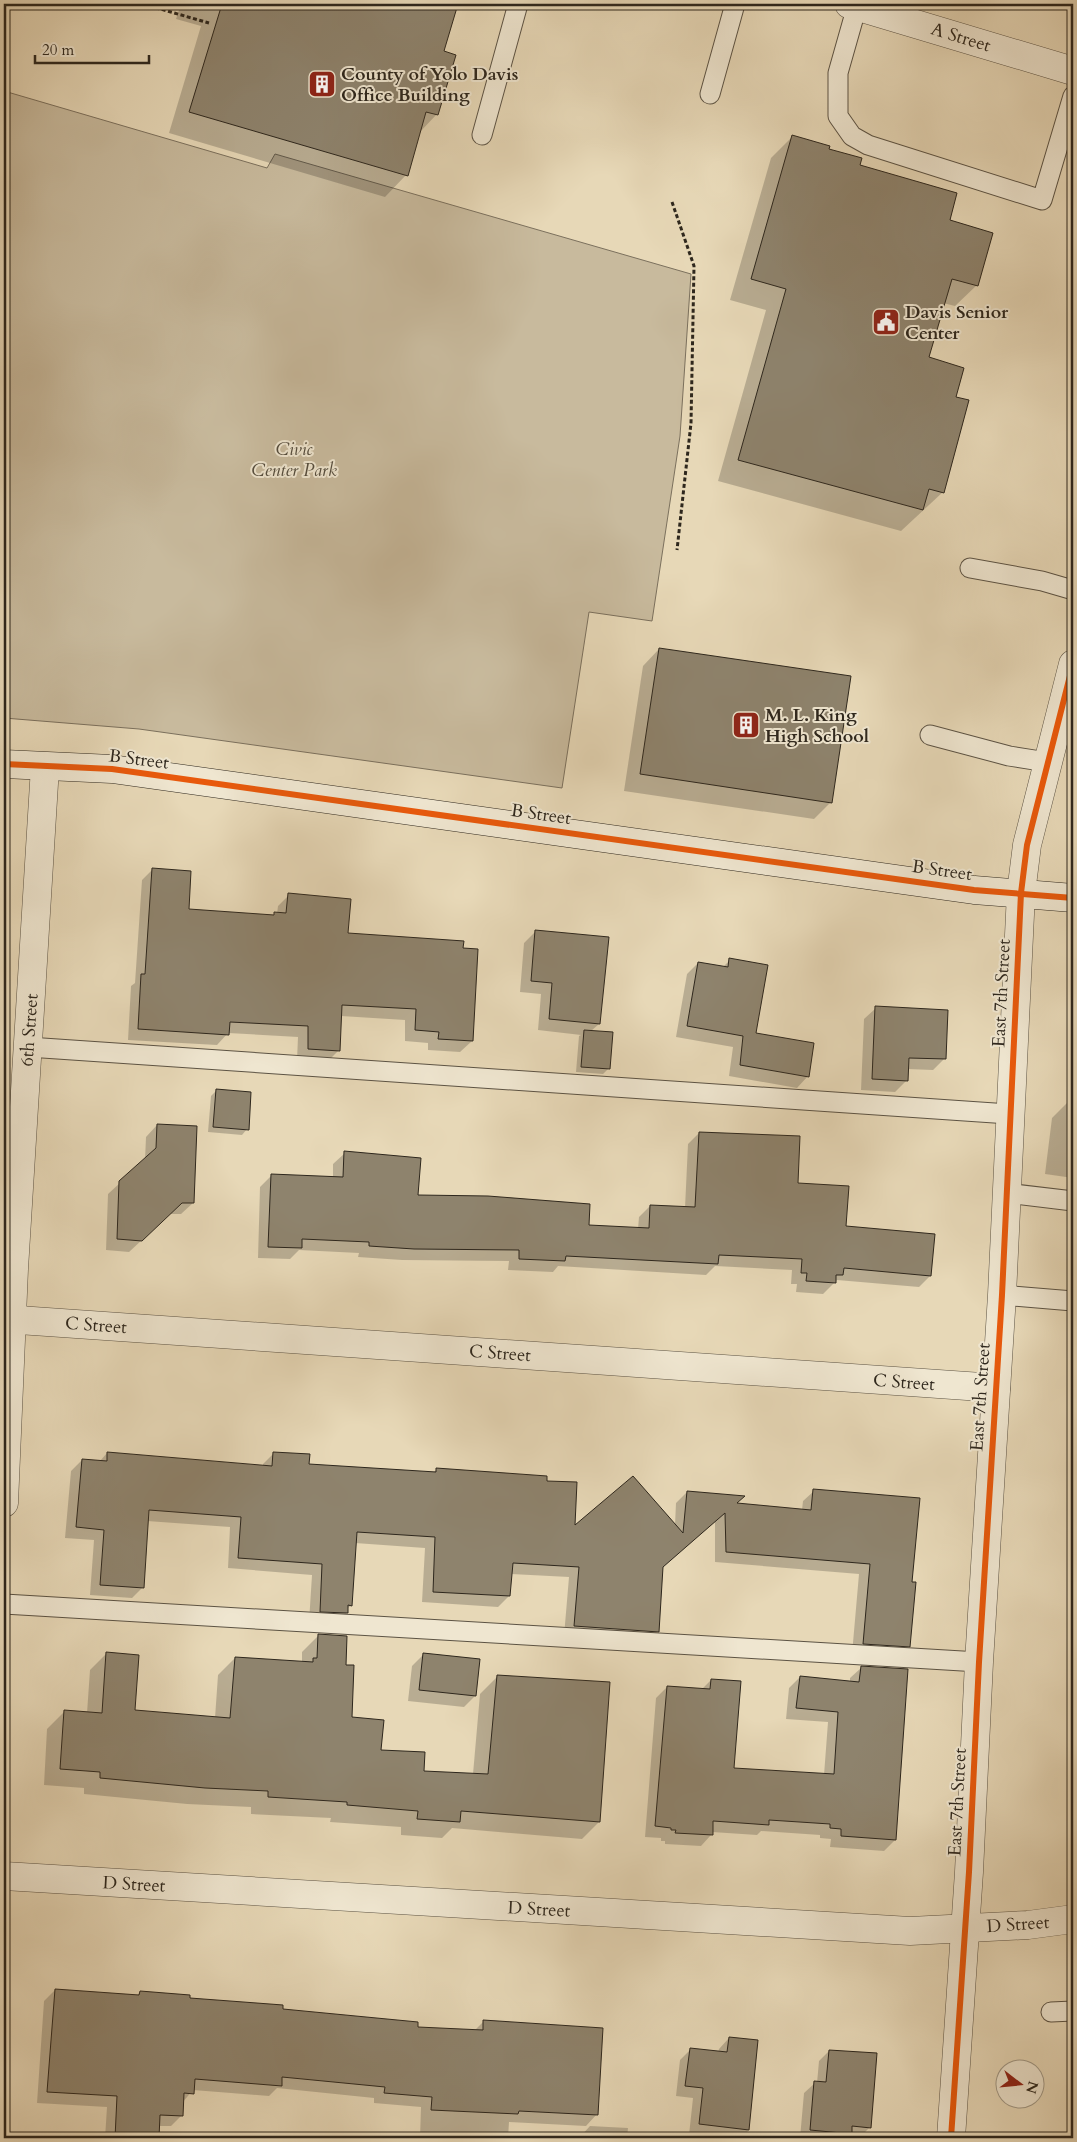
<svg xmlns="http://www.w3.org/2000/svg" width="1077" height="2142" font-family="Cardo,serif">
	<rect width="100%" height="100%" fill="#e7d8b7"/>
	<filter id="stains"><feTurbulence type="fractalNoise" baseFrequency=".004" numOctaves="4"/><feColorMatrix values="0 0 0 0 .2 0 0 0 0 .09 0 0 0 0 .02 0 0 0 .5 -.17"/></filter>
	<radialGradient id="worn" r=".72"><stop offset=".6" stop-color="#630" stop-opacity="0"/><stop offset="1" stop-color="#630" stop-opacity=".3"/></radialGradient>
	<polygon fill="#c8ba9d" stroke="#7b705d" points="4,91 267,168 275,154 691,274 680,436 652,621 589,612 562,788 139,729 4,718"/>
	<g fill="#0003">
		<polygon points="181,4 456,4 442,52 437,114 419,133 406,175 385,197 169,133 201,26 176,19"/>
		<polygon points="792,137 828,150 858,166 948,221 977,285 955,306 943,303 928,358 954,397 943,492 901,531 718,481 766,310 730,300 771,158"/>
		<polygon points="659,649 831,802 814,819 624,791 643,666"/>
		<polygon points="153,869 187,910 272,916 277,914 278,906 289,895 347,935 472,1041 460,1052 428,1050 428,1043 405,1041 405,1020 341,1016 338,1051 327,1062 297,1060 298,1037 228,1033 217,1045 128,1040 131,986 135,983 142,880"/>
		<polygon points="536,931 599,1024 591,1031 609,1068 603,1074 576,1072 579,1036 581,1035 538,1030 541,994 520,992 524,943"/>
		<polygon points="730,960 755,1034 808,1076 797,1088 729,1076 733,1047 676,1037 687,974 698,963 723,967"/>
		<polygon points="876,1008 944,1059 933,1070 907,1069 907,1080 895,1092 861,1090 864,1019"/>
		<polygon points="216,1091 247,1129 242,1135 208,1132 211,1096"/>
		<polygon points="1073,1097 1073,1178 1045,1174 1052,1118"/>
		<polygon points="157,1125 193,1203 181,1214 170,1214 129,1252 106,1250 108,1194 145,1160 146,1137"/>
		<polygon points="699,1133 796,1185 845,1227 930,1276 919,1287 837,1280 823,1294 796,1292 797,1284 791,1284 792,1270 715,1266 706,1275 558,1266 553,1272 508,1270 509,1261 402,1260 358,1257 359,1253 299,1250 290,1259 258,1258 260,1187 272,1175 333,1178 333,1164 345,1153 417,1196 588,1226 638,1229 639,1217 650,1206 685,1208 688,1144"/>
		<polygon points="107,1453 263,1466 263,1464 274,1453 308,1465 433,1473 437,1469 546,1482 573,1528 675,1525 676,1503 687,1492 735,1504 802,1510 803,1501 814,1491 911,1583 909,1646 898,1657 852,1654 859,1574 715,1562 715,1522 661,1568 658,1631 647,1642 564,1636 569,1577 511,1574 509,1596 498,1607 422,1602 425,1548 355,1543 351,1605 347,1609 347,1613 336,1623 309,1622 312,1575 228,1568 230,1527 147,1521 143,1587 132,1598 90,1595 94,1540 65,1538 71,1471 82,1460 100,1461"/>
		<polygon points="319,1635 345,1666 351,1718 380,1751 423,1772 473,1774 480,1694 497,1677 599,1822 582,1839 452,1828 442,1838 401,1835 401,1827 330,1822 331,1818 251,1814 251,1807 187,1804 84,1794 84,1788 44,1785 47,1729 64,1712 87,1713 90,1670 106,1654 134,1711 215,1718 218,1675 235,1658 302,1663 302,1652"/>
		<polygon points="423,1655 475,1696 464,1707 408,1701 412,1666"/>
		<polygon points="861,1668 895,1840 884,1851 830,1847 831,1839 820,1838 820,1835 761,1831 757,1835 712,1832 711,1835 701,1846 665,1844 665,1841 661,1841 661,1838 645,1837 656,1698 667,1687 702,1689 711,1680 733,1769 824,1775 828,1722 786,1719 789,1688 800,1677 850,1682 850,1678"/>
		<polygon points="55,1990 137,1996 140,1992 416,2028 475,2030 484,2021 597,2114 586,2126 509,2122 508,2138 420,2138 421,2107 374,2103 374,2098 277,2088 269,2096 193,2090 182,2103 182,2115 171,2126 158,2126 157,2138 105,2138 107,2107 37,2103 44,2001"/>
		<polygon points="729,2038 757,2041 747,2138 703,2138 703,2136 689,2135 693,2098 676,2096 680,2060 690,2050 718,2053 719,2049"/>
		<polygon points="829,2051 870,2127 859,2138 800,2138 804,2093 815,2083 817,2083 819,2061"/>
		<polygon points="590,2126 628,2128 627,2138 579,2138"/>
	</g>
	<g fill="#8e836d" stroke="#2e271d">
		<polygon points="222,4 458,4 444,51 456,55 438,115 426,112 408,176 189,112"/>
		<polygon points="792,135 830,146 829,149 862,158 860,165 957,193 950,220 993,233 978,286 952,279 929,357 964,368 956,397 969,400 944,493 929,489 923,510 738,460 786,289 751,279"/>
		<polygon points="659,648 851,676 832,803 640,774"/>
		<polygon points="152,868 191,871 189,909 274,915 274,912 286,913 288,893 351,899 348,933 464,941 463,948 478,949 473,1041 438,1039 439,1032 415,1030 416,1009 342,1005 340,1051 308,1049 308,1026 230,1022 229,1035 138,1029 141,974 145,974"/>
		<polygon points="535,930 609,937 600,1024 549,1019 552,983 531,981"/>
		<polygon points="729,958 768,965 756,1033 814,1043 809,1077 740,1065 743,1036 687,1026 698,962 728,967"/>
		<polygon points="875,1006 948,1010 946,1059 909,1058 908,1081 872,1079"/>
		<polygon points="584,1030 613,1032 610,1069 581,1067"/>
		<polygon points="216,1089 251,1092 249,1130 213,1127"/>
		<polygon points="157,1124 197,1126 194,1203 182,1203 142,1241 117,1239 119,1181 156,1148"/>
		<polygon points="699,1132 800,1136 798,1183 849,1186 846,1226 935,1234 931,1276 844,1268 843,1275 836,1275 836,1283 806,1281 807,1273 801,1273 802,1259 719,1255 718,1264 566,1256 565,1261 519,1259 519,1250 414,1249 369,1246 369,1242 302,1239 302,1248 268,1247 271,1174 343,1177 344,1151 421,1158 418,1195 488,1196 590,1204 589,1225 649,1228 650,1205 695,1207"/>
		<polygon points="107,1452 272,1466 273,1452 310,1454 309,1464 436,1472 436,1468 547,1476 547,1481 577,1482 575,1525 633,1476 683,1533 687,1491 745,1496 737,1503 811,1510 813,1489 920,1498 912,1582 916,1582 910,1647 863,1644 870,1564 726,1552 725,1513 663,1567 659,1632 574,1626 579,1567 513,1563 510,1596 433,1592 435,1537 357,1532 352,1606 348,1605 348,1613 320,1612 322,1564 238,1558 241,1517 149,1510 144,1588 100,1585 104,1530 76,1527 82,1459 107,1461"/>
		<polygon points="318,1634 347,1636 346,1665 354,1665 352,1717 384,1720 381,1750 425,1752 424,1771 488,1774 497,1675 610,1682 600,1822 461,1811 460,1822 417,1819 418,1811 347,1805 347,1802 268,1797 268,1791 205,1788 100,1778 100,1772 60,1769 64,1710 102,1713 106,1652 139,1655 135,1710 230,1718 235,1657 313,1662 313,1658 317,1658"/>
		<polygon points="423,1653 480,1659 476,1696 419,1690"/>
		<polygon points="861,1666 908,1669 896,1840 841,1836 841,1829 830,1828 830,1824 769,1820 769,1825 713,1821 713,1835 675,1833 676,1830 671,1830 671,1828 655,1826 667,1686 710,1689 711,1679 741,1681 734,1768 834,1774 838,1712 796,1708 800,1676 859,1682"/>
		<polygon points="55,1989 139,1995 140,1991 190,1995 190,1998 283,2005 283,2009 418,2022 418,2027 483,2030 483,2020 603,2028 598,2115 519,2111 518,2114 431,2110 432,2097 384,2093 385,2087 282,2077 282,2086 195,2079 194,2094 184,2093 183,2116 160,2115 159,2138 115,2138 117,2096 47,2092"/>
		<polygon points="729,2037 758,2040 749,2130 699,2124 703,2088 685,2086 690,2048 727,2052"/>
		<polygon points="829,2050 877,2053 871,2128 852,2126 852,2134 810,2130 814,2081 826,2082"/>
	</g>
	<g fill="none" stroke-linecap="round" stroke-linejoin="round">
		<g stroke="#5c5344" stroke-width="21">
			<g id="lane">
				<polyline points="857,6 838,73 838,116 852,136 868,145 1042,200 1073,96"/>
				<polyline points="710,94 735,4"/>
				<polyline points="482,135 518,4"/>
				<polyline points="970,568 1042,581 1073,590"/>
				<polyline points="930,735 1009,756 1047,762"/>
				<polyline points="28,1047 1009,1114"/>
				<polyline points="1006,1193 1073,1201"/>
				<polyline points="1002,1295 1073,1301"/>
				<polyline points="4,1604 979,1662"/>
				<polyline points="1051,2012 1073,2011"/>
			</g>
		</g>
		<g stroke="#5c5344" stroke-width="29">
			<g id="street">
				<polyline points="849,4 1073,71"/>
				<polyline points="4,1319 996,1388"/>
				<polyline points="4,1503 14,1269 45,767"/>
				<polyline points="4,1876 910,1931 1028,1925 1073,1919"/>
				<polyline points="951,2138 969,1872 979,1662 1002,1295 1021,893 1027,845 1073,664"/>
			</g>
		</g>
		<g stroke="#2e271d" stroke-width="29">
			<polyline id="secondary" points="4,764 112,769 974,890 1073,898"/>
		</g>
		<g stroke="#2e271d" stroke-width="3" stroke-dasharray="4 2.5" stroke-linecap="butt">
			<polyline points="143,4 209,23"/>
			<polyline points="672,202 694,266 691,423 677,550"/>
		</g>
		<use href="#lane" stroke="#efe6d0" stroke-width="19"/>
		<use href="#street" stroke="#efe6d0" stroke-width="28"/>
		<use href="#secondary" stroke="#efe6d0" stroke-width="28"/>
		<g stroke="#efe6d0" stroke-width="9">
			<g id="cycleway">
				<polyline points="4,764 112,769 974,890 1073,898"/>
				<polyline points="951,2138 969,1872 979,1662 1002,1295 1021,893 1027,845 1073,664"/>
			</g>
		</g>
		<use href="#cycleway" stroke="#e8590c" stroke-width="6"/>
	</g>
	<defs>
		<g id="building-square" transform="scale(1.4375)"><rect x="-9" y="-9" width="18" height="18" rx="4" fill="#8f2418" stroke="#efe6d0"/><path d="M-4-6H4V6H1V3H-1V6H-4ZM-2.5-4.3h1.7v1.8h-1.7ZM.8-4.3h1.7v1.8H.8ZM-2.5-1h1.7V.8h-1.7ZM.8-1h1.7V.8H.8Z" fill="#fff"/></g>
		<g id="civic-square" transform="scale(1.4375)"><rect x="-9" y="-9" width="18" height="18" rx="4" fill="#8f2418" stroke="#efe6d0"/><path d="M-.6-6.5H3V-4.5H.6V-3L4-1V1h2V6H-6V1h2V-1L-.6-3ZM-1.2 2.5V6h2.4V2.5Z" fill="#fff"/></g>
	</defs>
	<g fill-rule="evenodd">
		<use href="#building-square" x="322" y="84"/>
		<use href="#civic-square" x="886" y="322"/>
		<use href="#building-square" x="746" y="725"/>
	</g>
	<g text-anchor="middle" stroke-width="4" stroke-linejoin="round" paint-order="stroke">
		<g font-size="18" fill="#2e271d" stroke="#efe6d0">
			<text transform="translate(961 37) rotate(17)" y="6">A Street</text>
			<text transform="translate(139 759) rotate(7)" y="6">B Street</text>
			<text transform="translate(541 814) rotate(8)" y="6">B Street</text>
			<text transform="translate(942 870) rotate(8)" y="6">B Street</text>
			<text transform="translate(1001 993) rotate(-87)" y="6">East 7th Street</text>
			<text transform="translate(29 1030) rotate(-86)" y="6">6th Street</text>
			<text transform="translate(96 1325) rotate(4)" y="6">C Street</text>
			<text transform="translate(500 1353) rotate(4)" y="6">C Street</text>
			<text transform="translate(904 1382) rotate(4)" y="6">C Street</text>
			<text transform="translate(980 1397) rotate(-86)" y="6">East 7th Street</text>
			<text transform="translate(957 1802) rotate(-87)" y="6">East 7th Street</text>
			<text transform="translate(134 1884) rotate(3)" y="6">D Street</text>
			<text transform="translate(539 1909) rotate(3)" y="6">D Street</text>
			<text transform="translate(1018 1924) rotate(-4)" y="6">D Street</text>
		</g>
		<g font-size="18" font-weight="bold" fill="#2e271d" stroke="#efe6d0" text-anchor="start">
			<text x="341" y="80">County of Yolo Davis<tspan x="341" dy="21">Office Building</tspan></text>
			<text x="905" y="318">Davis Senior<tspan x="905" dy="21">Center</tspan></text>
			<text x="765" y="721">M. L. King<tspan x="765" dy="21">High School</tspan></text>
		</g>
		<g font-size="18" font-style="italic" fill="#544c3d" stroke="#efe6d0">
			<text x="294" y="455">Civic<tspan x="294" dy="21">Center Park</tspan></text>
		</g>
	</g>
	<rect width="1077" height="2142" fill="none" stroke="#e7d8b7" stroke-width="20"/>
	<rect x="5" y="5" width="1067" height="2132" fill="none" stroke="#2e271d" stroke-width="2.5"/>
	<rect x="10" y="10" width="1057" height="2122" fill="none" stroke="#2e271d"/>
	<g transform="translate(1020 2084) rotate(106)"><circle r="24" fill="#efe6d0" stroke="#a29a88"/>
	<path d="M0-4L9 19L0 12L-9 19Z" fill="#8f2418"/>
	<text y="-8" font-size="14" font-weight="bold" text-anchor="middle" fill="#2e271d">N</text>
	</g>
	<path d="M35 55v8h114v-8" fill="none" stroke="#2e271d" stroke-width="2.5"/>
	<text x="42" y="55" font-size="15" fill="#2e271d" stroke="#efe6d0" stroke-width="4" paint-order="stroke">20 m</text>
	<rect width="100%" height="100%" filter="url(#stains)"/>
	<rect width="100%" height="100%" fill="url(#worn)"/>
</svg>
